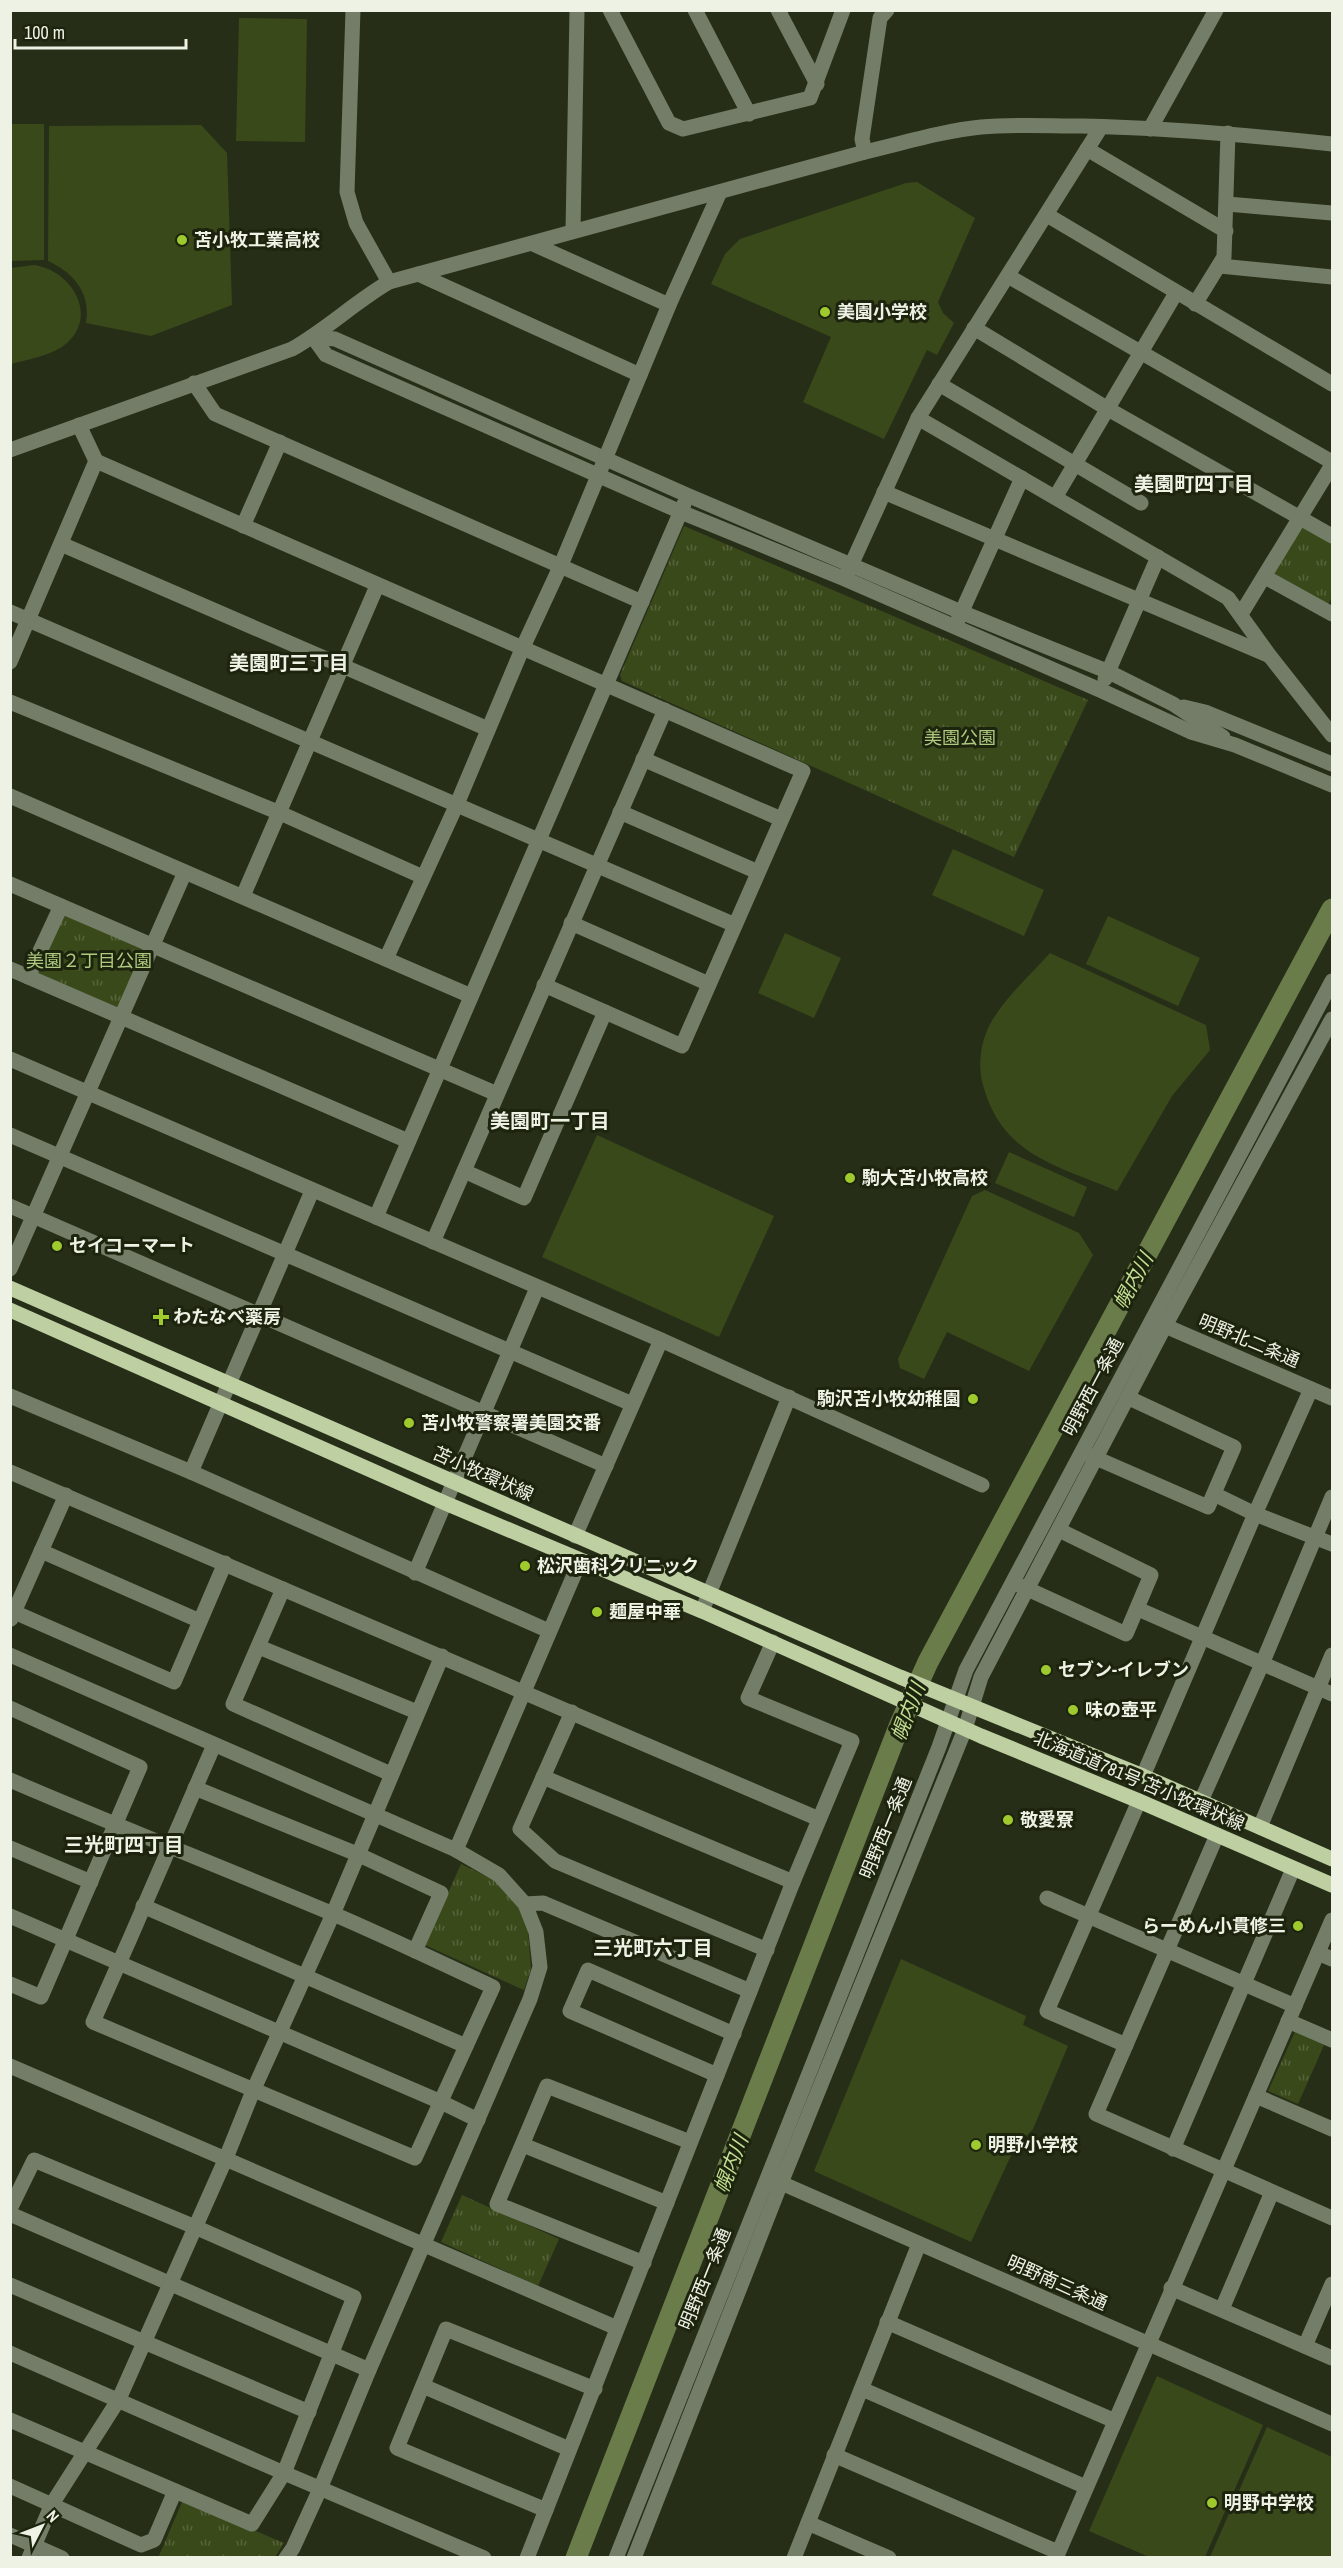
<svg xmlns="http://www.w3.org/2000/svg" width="1343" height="2568" font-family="'Archivo Narrow','Noto Sans JP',sans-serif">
	<defs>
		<pattern id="grass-tufts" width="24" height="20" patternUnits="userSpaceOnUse" patternTransform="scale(1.5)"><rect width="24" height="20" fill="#3a491a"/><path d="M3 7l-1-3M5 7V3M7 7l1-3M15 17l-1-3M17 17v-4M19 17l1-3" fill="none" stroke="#57643b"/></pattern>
	</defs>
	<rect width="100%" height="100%" fill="#262e18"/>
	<g fill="url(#grass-tufts)">
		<polygon points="1301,517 1332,536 1332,597 1325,610 1265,577"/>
		<polygon points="684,526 1088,700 1014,857 622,681 620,675"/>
		<polygon points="61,906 151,947 120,1018 28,977"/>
		<polygon points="461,1864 496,1881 518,1906 528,1931 531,1969 524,1990 425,1945"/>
		<polygon points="1295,2032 1324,2045 1298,2104 1268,2091"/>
		<polygon points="462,2195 559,2239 538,2286 441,2242"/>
		<polygon points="183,2500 284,2543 275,2557 158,2558"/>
	</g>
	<g fill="#3a491a">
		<polygon points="239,18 307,19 305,142 236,141"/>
		<polygon points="10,124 44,124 44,260 11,261"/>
		<path d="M201 125 227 153 232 305 151 336 86 323C91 293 74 273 48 261L49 126Z"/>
		<polygon points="917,182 975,218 938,302 943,313 954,323 937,355 927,350 884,439 803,402 831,337 711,284 725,254 740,239 906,183"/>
		<path d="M34 265C71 270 99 315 67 343 52 356 29 359 11 364V268Z"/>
		<polygon points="953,849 1044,890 1024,936 932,895"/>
		<polygon points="1108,916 1200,958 1178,1006 1086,964"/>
		<polygon points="785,933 841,958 814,1018 758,993"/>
		<path d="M1050 953 1206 1025 1210 1050 1172 1096 1117 1191C1057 1165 1002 1156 983 1085 977 1064 981 1038 993 1019 1008 995 1031 974 1050 953Z"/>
		<polygon points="597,1135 774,1216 719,1337 542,1257"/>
		<polygon points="1009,1152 1087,1187 1074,1217 995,1183"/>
		<polygon points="985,1190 1079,1233 1093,1255 1029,1371 947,1332 924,1379 900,1368 898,1359 972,1196"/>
		<polygon points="901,1959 1026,2016 1023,2025 1068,2046 1033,2129 1014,2149 971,2242 814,2171"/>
		<polygon points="1157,2376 1263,2425 1205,2557 1149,2557 1089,2531"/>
		<polygon points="1267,2427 1332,2457 1332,2557 1210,2557"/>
	</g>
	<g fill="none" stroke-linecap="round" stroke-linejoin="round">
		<polyline stroke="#6b7c4b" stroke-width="21" points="576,2558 900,1724 928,1662 1332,909"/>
		<g stroke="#747d67" stroke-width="15">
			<polyline points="353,10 347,192 356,223 389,282"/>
			<polyline points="610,10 669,123 683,129 810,98 843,10"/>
			<polyline points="695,10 749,114"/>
			<polyline points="778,10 817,84"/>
			<polyline points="1150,129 1216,10"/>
			<polyline points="1087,149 1226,231"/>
			<polyline points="865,152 862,139 880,18 887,10"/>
			<polyline points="1227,204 1332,213"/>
			<polyline points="1047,215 1332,384"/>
			<polyline points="573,231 577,10"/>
			<polyline points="533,244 669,305"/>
			<polyline points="1220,266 1332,277"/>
			<polyline points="418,274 640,375"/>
			<polyline points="1008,276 1332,462"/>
			<polyline points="1195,304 1224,257 1228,133"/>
			<polyline points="974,328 1108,409 1332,536"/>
			<polyline points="313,337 326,355 681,512 845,579 1100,690 1191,732 1235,745 1332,785"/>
			<polyline points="313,337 335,339 687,495 961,612 1109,672 1173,704 1223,737"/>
			<polyline points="194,383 215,414 642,602"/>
			<polyline points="939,384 1141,503"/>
			<polyline points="918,418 1228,598 1269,655 1332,735"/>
			<polyline points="79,425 96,461"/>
			<path d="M10 450 292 349C327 329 355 302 389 282L865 152C903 143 942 131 981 127 1015 124 1049 126 1082 126 1166 128 1249 135 1332 144"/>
			<polyline points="884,492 1268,655"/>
			<polyline points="1056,496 1176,293"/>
			<polyline points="243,526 280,442"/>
			<polyline points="61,544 488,729"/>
			<polyline points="848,572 918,418 1101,127"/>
			<polyline points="1265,577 1332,614"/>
			<polyline points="10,612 735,925"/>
			<polyline points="1241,614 1332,465"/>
			<polyline points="958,620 1022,478"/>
			<polyline points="10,662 96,461 803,771 682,1046 544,985"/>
			<polyline points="1105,679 1158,557"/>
			<polyline points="10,702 280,813 423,877"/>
			<polyline points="1184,707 1205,712 1332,764"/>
			<polyline points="643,759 781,819"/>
			<polyline points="10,796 471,996"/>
			<polyline points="620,812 758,872"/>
			<polyline points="10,884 497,1094"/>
			<polyline points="243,896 377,586"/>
			<polyline points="571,923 709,984"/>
			<polyline points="386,959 457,804 523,647 561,565 669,305 720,192"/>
			<polyline points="10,969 408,1141"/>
			<polyline points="28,977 61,906"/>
			<polyline points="10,1059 661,1340 982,1485"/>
			<polyline points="10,1135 632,1404"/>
			<polyline points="464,1171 524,1198 605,1012"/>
			<polyline points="10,1206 606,1466"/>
			<polyline points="376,1217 684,504"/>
			<polyline points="433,1242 665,710"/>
			<polyline points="10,1269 185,872"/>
			<polyline points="1156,1322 1332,1398"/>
			<polyline points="10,1396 191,1472 549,1631"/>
			<polyline points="1089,1455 1208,1507 1234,1447 1129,1398"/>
			<polyline points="10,1472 819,1819"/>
			<polyline points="191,1472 312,1191"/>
			<polyline points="1214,1494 1255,1514 1332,1544"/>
			<polyline points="575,1536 661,1340"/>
			<polyline points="41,1551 200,1621"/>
			<polyline points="415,1573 537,1288"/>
			<polyline points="1019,1585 1126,1634 1151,1575 1059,1530"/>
			<polyline points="283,1589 233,1704 391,1774"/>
			<polyline points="1138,1609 1332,1694"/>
			<polyline points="702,1611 789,1397"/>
			<polyline points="14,1612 174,1682 225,1563"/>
			<polyline points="11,1619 66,1495"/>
			<polyline points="259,1647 417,1712"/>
			<polyline points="10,1655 456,1850 499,1875 525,1904 536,1932 540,1967 530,1999 369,2370 320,2489 293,2548 286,2558"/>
			<polyline points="10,1708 140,1767 41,1997 10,1984"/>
			<polyline points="572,1712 520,1829 555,1861 767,1950"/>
			<polyline points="1143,1776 1255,1514 1311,1389"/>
			<polyline points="543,1777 793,1882"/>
			<path d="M10 1780C117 1826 224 1868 331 1913 385 1936 439 1962 493 1987L415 2158 93 2022C134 1930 174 1838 214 1745"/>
			<polyline points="195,1788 357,1854 441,1893 415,1951"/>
			<polyline points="1201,1801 1262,1664 1332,1497"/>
			<polyline points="1260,1827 1332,1655"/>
			<polyline points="1217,1835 1096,2114 1332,2218"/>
			<polyline points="10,1848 91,1882"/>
			<polyline points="456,1850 580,1561"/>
			<polyline points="1047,1898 1295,2006"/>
			<polyline points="525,1904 543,1903 750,1991"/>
			<polyline points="143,1906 466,2046"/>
			<polyline points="10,1916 441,2102 478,2120"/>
			<polyline points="1318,1953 1332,1959"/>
			<polyline points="1288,2021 1332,2040"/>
			<polyline points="1126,2045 1047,2011 1139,1801"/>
			<polyline points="10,2066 617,2328"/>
			<polyline points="717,2075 570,2011 588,1970 734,2034"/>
			<polyline points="1256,2096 1332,2129"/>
			<polyline points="523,2145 667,2203"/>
			<polyline points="1173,2149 1293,1869"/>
			<polyline points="772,2179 1332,2424"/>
			<polyline points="10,2209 34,2160 195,2227 354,2297 284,2473 252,2524 10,2420"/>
			<polyline points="10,2214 369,2370"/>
			<polyline points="644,2263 497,2204 547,2086 690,2142"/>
			<polyline points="10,2285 309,2412"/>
			<polyline points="1171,2288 1332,2358"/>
			<polyline points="1222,2309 1272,2192"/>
			<polyline points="887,2322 1115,2421"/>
			<polyline points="1305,2346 1332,2284"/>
			<polyline points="10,2353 284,2473 484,2558"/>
			<polyline points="423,2386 569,2449"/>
			<polyline points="862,2389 1086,2487"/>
			<polyline points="834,2455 1058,2552"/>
			<polyline points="10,2486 141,2545 154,2540 175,2491"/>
			<polyline points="546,2510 397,2448 446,2329 595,2389"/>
			<polyline points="808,2523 889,2558"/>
			<polyline points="10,2535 62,2558"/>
			<polyline points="29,2558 52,2504 119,2399 226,2158 253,2091 333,1914 442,1656"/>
			<polyline points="527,2558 793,1882 852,1741 748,1698 773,1642"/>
			<polyline points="616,2558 939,1747 966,1670 1332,981"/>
			<polyline points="634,2558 781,2183 965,1729 981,1677 1165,1326 1332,1019"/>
			<polyline points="794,2558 919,2244"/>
			<polyline points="1056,2558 1332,1920"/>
		</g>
		<g stroke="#becfa2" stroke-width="15">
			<polyline points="10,1288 900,1677 1143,1776 1332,1859"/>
			<polyline points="10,1310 445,1503 702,1611 981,1736 1139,1801 1332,1885"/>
		</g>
	</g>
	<g fill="#9eca2e" stroke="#1d240e" stroke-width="2">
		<circle cx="182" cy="240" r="6"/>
		<circle cx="825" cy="312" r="6"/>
		<circle cx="850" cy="1178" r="6"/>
		<circle cx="57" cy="1246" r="6"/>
		<path d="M158 1308h6v6h6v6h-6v6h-6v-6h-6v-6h6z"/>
		<circle cx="973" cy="1399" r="6"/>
		<circle cx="409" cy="1423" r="6"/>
		<circle cx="525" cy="1566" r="6"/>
		<circle cx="597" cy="1612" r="6"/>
		<circle cx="1046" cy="1670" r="6"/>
		<circle cx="1073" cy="1710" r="6"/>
		<circle cx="1008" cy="1820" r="6"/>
		<circle cx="1298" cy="1926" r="6"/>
		<circle cx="976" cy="2145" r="6"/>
		<circle cx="1212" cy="2503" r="6"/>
	</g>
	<g text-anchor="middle" stroke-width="6" stroke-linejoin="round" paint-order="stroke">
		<g font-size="18" font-weight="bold" fill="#edf2e4" stroke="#1d240e" text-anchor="start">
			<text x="194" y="246">苫小牧工業高校</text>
			<text x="837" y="318">美園小学校</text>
			<text x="862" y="1184">駒大苫小牧高校</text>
			<text x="69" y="1252">セイコーマート</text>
			<text x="173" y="1323">わたなべ薬房</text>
			<text x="961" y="1405" text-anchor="end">駒沢苫小牧幼稚園</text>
			<text x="421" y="1429">苫小牧警察署美園交番</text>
			<text x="537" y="1572">松沢歯科クリニック</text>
			<text x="609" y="1618">麺屋中華</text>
			<text x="1058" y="1676">セブン-イレブン</text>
			<text x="1085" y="1716">味の壺平</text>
			<text x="1020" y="1826">敬愛寮</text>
			<text x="1286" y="1932" text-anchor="end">らーめん小貫修三</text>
			<text x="988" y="2151">明野小学校</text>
			<text x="1224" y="2509">明野中学校</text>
		</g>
		<g font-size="18" fill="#afca7e" stroke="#1d240e">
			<text x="960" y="744">美園公園</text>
			<text x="89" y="967">美園２丁目公園</text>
		</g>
		<g font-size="18" fill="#edf2e4" stroke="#1d240e">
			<text transform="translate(1249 1341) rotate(23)" y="6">明野北二条通</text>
			<text transform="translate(1093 1387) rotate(-62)" y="6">明野西一条通</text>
			<text transform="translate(483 1474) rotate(24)" y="6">苫小牧環状線</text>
			<text transform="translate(1139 1781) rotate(23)" y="6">北海道道781号 苫小牧環状線</text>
			<text transform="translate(886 1828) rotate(-68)" y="6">明野西一条通</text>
			<text transform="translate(705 2279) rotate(-68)" y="6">明野西一条通</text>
			<text transform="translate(1057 2283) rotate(24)" y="6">明野南三条通</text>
		</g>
		<g font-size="20" font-weight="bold" fill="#edf2e4" stroke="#1d240e">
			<text x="1194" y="491">美園町四丁目</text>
			<text x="289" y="670">美園町三丁目</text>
			<text x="550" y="1128">美園町一丁目</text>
			<text x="124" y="1852">三光町四丁目</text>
			<text x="653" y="1955">三光町六丁目</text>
		</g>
		<g font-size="20" font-style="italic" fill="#c4e093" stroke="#1d240e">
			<text transform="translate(1133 1281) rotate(-62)" y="7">幌内川</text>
			<text transform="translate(908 1712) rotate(-69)" y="7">幌内川</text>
			<text transform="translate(731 2164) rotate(-69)" y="7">幌内川</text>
		</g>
	</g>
	<rect width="1343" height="2568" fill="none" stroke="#edf2e4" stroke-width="24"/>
	<g transform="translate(42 2526) rotate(48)" stroke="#1d240e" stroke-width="4.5" paint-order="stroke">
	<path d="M0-4.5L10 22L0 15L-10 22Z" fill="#edf2e4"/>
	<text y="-9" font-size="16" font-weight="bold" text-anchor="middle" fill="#edf2e4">N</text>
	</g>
	<path d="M15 39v9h171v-9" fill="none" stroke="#edf2e4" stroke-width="3"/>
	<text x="24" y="39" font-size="18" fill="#edf2e4" stroke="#1d240e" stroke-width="4.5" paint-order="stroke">100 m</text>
</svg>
